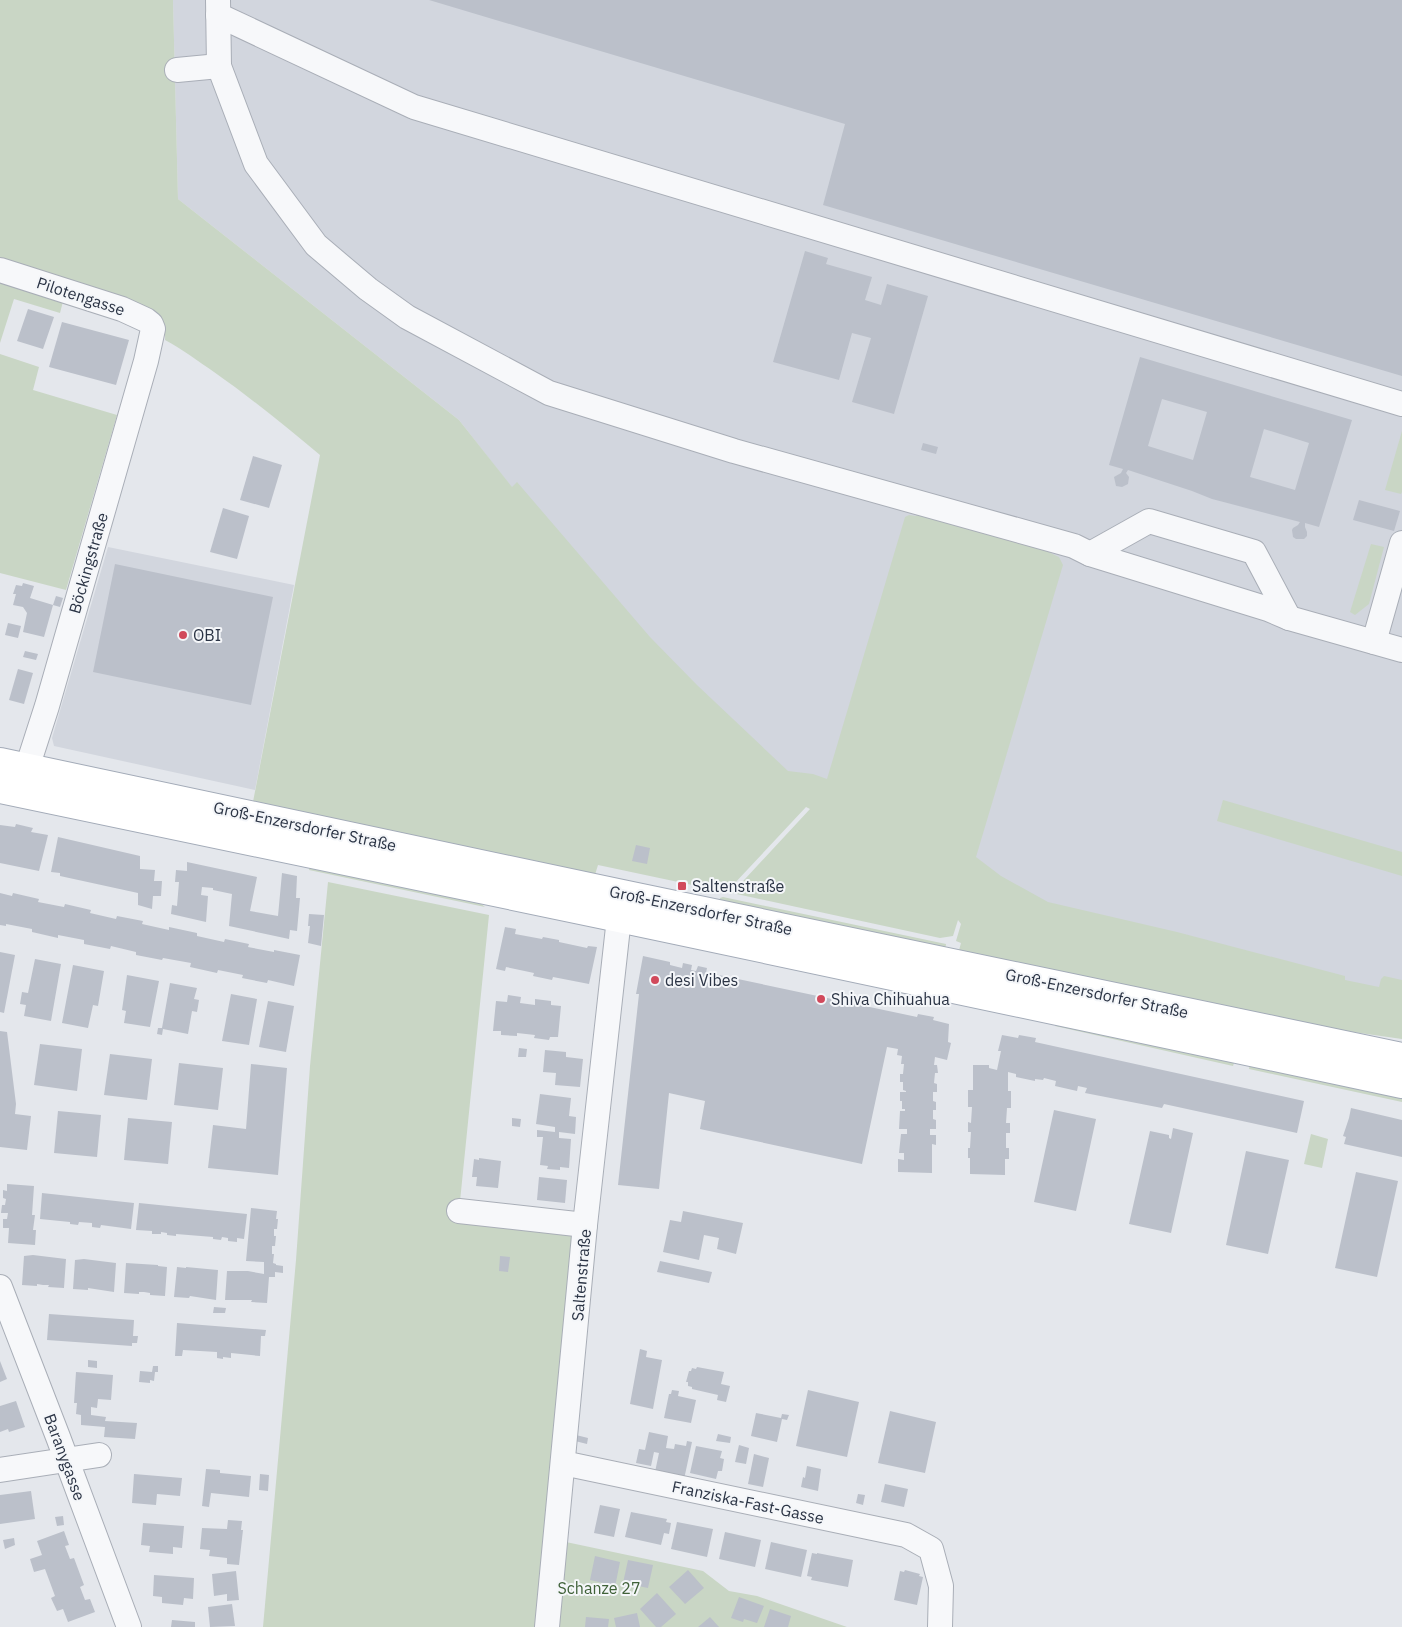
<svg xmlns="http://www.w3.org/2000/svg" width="1402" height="1627" font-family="'IBM Plex Sans',sans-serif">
	<rect width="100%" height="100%" fill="#e4e7ec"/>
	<g fill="#d2d6de">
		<polygon points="173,0 1402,0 1402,998 985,908 822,812 559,548 459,420 178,199"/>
		<polygon points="108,547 294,585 255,790 54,746 52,738"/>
	</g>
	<g fill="#c9d6c5">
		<path d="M0 0H173L178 199 459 420 512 487 517 482 650 637 697 685 788 771 813 774 827 779 905 517 909 515 916 516 919 511 1021 539 1059 557 1063 565 976 857 1001 876 1048 902 1177 932 1345 976V980L1379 987 1381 979 1384 976 1402 980V1039L1339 1030 958 954 961 943 956 941 961 924 958 920 953 936 940 938 732 893 810 809 806 807 733 885 729 888 716 890 598 865 594 878 252 807 320 455C285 426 251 398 214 372 198 361 182 349 165 340 166 326 160 315 148 308L68 282 60 313 14 299 0 343Z"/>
		<polygon points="0,354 39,367 33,390 117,415 66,590 0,573"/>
		<polygon points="1402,431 1402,492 1401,494 1385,490"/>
		<polygon points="1371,544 1384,547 1369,604 1355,615 1350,612"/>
		<polygon points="1223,800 1402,852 1402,876 1217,821"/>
		<polygon points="310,864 475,899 485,907 309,870"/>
		<polygon points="328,882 489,915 458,1221 570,1235 575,1241 537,1627 263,1627 296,1260 310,1066"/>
		<polygon points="723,897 946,944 945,951 719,904 720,898"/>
		<polygon points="1056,1021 1235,1060 1233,1066 1055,1026"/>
		<polygon points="1250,1063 1402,1096 1402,1102 1249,1069"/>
		<polygon points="1311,1134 1328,1139 1322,1168 1304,1164"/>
		<polygon points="566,1542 703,1571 729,1591 757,1596 847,1627 557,1627"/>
	</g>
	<g fill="#bbc0ca" fill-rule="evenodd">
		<polygon points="429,0 1402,0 1402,376 823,205 845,124"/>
		<polygon points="805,251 828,258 826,264 872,277 865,300 881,305 887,284 928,296 894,414 852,402 871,338 852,333 839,380 773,362"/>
		<polygon points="28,309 54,317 43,349 17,341"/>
		<polygon points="62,322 129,340 116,385 49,367"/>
		<path d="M1140 357 1352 420 1319 527 1305 523V527L1307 532V536L1304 539H1296L1293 537 1292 530 1293 528 1298 525 1300 522 1212 499 1192 491 1128 470 1126 473 1129 477 1128 484 1122 487 1116 486 1114 477 1121 473 1123 469 1109 465ZM1162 399 1207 412 1193 460 1148 446ZM1264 429 1309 443 1295 490 1250 477Z"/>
		<polygon points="923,443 938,447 936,454 921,450"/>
		<polygon points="253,456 282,465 269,508 240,500"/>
		<polygon points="1359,500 1400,511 1394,531 1353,520"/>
		<polygon points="223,508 249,516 237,559 210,552"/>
		<polygon points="115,564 273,597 251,705 93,672"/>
		<polygon points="23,583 34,586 30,598 53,605 44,637 23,632 27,613 23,607 13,605 16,594 13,594 16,585 22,586"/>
		<polygon points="56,596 63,598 60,607 53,605"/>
		<polygon points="8,623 21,626 18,638 5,635"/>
		<polygon points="25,651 38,654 36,660 23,657"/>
		<polygon points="18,669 33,673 24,704 9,700"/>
		<polygon points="16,824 33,828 31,832 48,835 39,871 0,863 0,825 15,827"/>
		<polygon points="58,837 140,856 140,869 155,870 154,881 162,881 161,896 153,896 152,909 138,905 138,893 60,876 60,873 51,872"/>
		<polygon points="636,845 650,848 647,864 632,861"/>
		<polygon points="187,862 257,877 250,911 278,916 282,873 297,876 296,898 300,898 297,931 290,930 289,939 229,926 232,894 213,890 213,888 202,887 201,895 208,896 206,922 171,914 172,905 177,906 179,882 175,882 176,870 187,871"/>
		<polygon points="0,893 12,896 13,893 39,899 38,902 64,907 65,904 91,910 90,913 116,919 117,916 143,921 142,924 169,930 169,927 197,933 197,936 224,942 225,939 249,944 248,947 274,952 274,950 300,955 294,986 268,980 267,983 242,978 243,975 218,970 217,973 190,967 191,963 163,958 162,960 136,955 136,952 111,946 110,949 84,944 84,940 58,935 58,938 32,932 32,929 6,924 6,926 0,925"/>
		<polygon points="309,914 324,915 321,946 308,943 310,926 308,926"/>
		<polygon points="505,927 516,929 515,934 542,939 543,937 559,940 559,942 587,948 588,946 597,947 589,984 553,977 552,980 533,976 534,973 506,967 505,971 496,969"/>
		<polygon points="0,952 15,955 4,1013 0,1012"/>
		<polygon points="643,956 670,962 670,965 682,968 683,963 692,965 691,970 696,971 698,966 707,968 706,973 714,974 917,1017 918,1014 934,1017 933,1020 949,1024 948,1042 951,1043 947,1060 935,1057 934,1065 937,1065 938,1073 935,1073 934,1083 937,1084 937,1092 933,1092 933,1101 936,1102 936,1110 933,1110 933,1119 936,1120 936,1129 930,1129 930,1135 936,1135 936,1145 932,1144 932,1173 898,1172 898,1159 904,1160 904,1153 899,1153 901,1134 907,1134 907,1129 899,1129 900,1111 905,1111 905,1109 902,1109 902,1101 900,1101 900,1092 906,1092 906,1091 903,1090 903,1082 900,1082 900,1074 903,1074 904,1064 901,1064 902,1056 897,1055 898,1049 887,1047 862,1164 700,1129 705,1101 669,1093 659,1189 618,1185 639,994 636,994"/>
		<polygon points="35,959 61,964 51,1021 24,1016 26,1005 20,1004 22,992 28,993"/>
		<polygon points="73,965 104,971 98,1006 93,1005 88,1028 62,1023"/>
		<polygon points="127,975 159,981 150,1027 124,1023 126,1011 122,1010"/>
		<polygon points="170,983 197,988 194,999 199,1000 197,1012 192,1011 188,1034 163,1029 162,1035 157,1034 158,1028 162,1028"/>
		<polygon points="231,994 257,999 249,1045 222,1041"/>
		<polygon points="508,995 521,997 520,1003 535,1005 535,999 551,1001 551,1005 561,1006 558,1037 550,1037 549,1040 534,1038 535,1035 517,1033 517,1036 501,1035 501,1031 493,1031 496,1001 507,1002"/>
		<polygon points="268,1001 294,1006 286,1052 259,1047"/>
		<polygon points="0,1031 7,1032 16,1104 15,1114 31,1116 27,1150 0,1147"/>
		<polygon points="1002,1035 1018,1038 1019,1035 1036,1038 1035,1042 1304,1101 1297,1133 1164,1104 1162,1108 1085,1093 1087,1088 1078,1086 1077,1091 1055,1086 1056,1081 1044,1078 1043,1080 1035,1079 1035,1081 1016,1077 1016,1074 1008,1072 1008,1091 1011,1091 1011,1108 1007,1108 1006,1123 1010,1123 1010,1133 1006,1133 1006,1148 1009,1148 1009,1159 1005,1159 1005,1175 970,1174 970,1158 968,1158 968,1148 970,1148 971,1132 968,1132 968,1122 971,1123 972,1107 968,1107 968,1090 973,1090 973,1065 989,1065 989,1068 997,1070 1001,1051 998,1051"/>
		<polygon points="40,1044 82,1049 77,1091 34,1085"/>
		<polygon points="519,1048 527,1049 526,1057 518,1057"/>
		<polygon points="545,1050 566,1052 566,1057 583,1059 580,1087 555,1085 556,1073 543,1072"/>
		<polygon points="110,1054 152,1059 147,1100 104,1095"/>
		<polygon points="179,1063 223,1068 218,1110 174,1105"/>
		<polygon points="251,1064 287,1068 278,1175 208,1168 213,1125 246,1129"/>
		<polygon points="540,1094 571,1098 569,1116 576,1117 575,1134 559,1132 559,1138 571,1139 569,1168 560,1167 560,1170 547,1169 548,1166 540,1165 543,1137 537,1137 537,1130 555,1132 555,1127 536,1124"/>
		<polygon points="1351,1108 1402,1120 1402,1157 1344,1144 1346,1137 1343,1136 1349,1118"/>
		<polygon points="1054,1110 1096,1119 1076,1211 1034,1202"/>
		<polygon points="58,1111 101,1115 97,1157 54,1153"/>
		<polygon points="128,1118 172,1122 168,1164 124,1160"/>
		<polygon points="512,1118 521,1119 520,1127 512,1126"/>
		<polygon points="1173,1128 1193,1133 1171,1233 1129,1224 1150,1131 1169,1135 1169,1138 1171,1139"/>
		<polygon points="1246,1151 1289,1160 1268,1254 1226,1245"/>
		<polygon points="479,1158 501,1161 498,1188 476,1186 477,1177 472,1177 474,1159 479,1160"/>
		<polygon points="1356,1172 1398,1181 1377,1277 1335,1268"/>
		<polygon points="539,1177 567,1180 565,1203 537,1200"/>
		<polygon points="7,1184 34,1186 32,1215 35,1215 33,1230 36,1230 35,1245 8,1243 9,1228 3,1228 3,1219 7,1219 8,1213 1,1213 2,1205 5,1205 6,1199 3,1198 3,1190 7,1191"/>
		<polygon points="42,1193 134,1203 131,1229 101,1225 100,1228 92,1227 92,1223 79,1222 78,1225 70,1224 70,1222 40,1219"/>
		<polygon points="139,1203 247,1214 244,1239 237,1238 237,1242 228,1241 228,1238 222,1237 221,1240 213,1239 213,1237 176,1234 176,1236 167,1235 167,1233 161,1232 161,1234 152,1234 152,1231 136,1230"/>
		<polygon points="251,1208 277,1211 276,1219 278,1219 277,1229 274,1229 274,1236 276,1236 275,1246 272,1246 272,1254 274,1254 273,1263 276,1264 276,1265 283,1266 283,1273 275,1272 275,1277 269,1277 267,1303 251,1302 252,1300 225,1300 227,1271 248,1271 264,1274 264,1262 246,1261"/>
		<polygon points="683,1211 743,1223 736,1254 717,1249 719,1238 704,1235 699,1260 663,1252 670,1220 681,1222"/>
		<polygon points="33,1255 66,1259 64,1288 48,1287 49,1285 43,1285 37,1284 37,1286 22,1285 24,1256"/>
		<polygon points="500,1256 510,1257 508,1272 499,1271"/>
		<polygon points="84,1259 116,1263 114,1292 88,1288 88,1290 73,1289 75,1260"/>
		<polygon points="660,1261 712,1272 709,1283 657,1272"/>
		<polygon points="126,1263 158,1265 158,1266 167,1267 165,1296 150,1295 150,1293 144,1292 139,1292 139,1294 124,1293"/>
		<polygon points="177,1267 186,1268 186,1267 218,1270 216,1300 190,1296 189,1298 174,1297"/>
		<polygon points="214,1307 226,1308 225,1313 213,1313"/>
		<polygon points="49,1314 134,1320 133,1336 138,1336 137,1343 132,1343 132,1346 47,1340"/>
		<polygon points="177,1323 266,1330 265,1336 261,1336 260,1356 231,1353 231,1358 223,1357 223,1359 217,1358 217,1352 183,1350 182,1356 175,1356"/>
		<polygon points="640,1349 647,1351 646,1357 662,1360 653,1409 630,1404"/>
		<polygon points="88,1360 97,1361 97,1368 88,1367"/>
		<polygon points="0,1361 7,1379 0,1382"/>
		<polygon points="153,1366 158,1366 158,1372 155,1372 154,1381 150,1380 150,1383 139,1382 140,1371 152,1372"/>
		<polygon points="697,1367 724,1372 721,1384 730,1386 726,1402 717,1400 718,1395 692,1389 692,1387 688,1386 688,1382 686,1382 689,1371 691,1371 692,1368 696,1369"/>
		<polygon points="76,1372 113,1375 111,1400 98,1399 97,1408 91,1407 91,1415 106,1417 105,1421 137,1423 135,1439 104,1437 105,1427 81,1425 81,1415 76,1414 77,1403 74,1403"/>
		<polygon points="672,1390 679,1391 678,1396 696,1400 691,1423 664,1418 669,1394 671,1394"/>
		<polygon points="808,1390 859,1402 847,1457 796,1446"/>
		<polygon points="16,1401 25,1427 9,1432 8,1429 0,1432 0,1406"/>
		<polygon points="890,1411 936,1422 925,1473 878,1463"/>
		<polygon points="756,1413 781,1418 782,1414 789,1415 787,1420 782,1419 777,1442 751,1436"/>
		<polygon points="649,1432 668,1436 666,1448 674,1449 675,1444 686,1446 687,1441 692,1442 683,1484 676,1482 678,1475 655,1472 659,1453 654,1452 651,1466 636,1463 639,1449 645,1450"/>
		<polygon points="718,1434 731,1437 730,1443 716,1441"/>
		<polygon points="576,1435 588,1438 587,1444 575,1441"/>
		<polygon points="739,1445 749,1448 746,1464 735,1462"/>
		<polygon points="696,1446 722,1451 720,1458 724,1459 722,1471 718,1471 716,1479 690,1473"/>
		<polygon points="754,1454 769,1458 763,1487 748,1484"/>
		<polygon points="807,1466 821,1469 818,1491 801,1487 803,1477 805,1478"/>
		<polygon points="206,1469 220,1470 220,1473 251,1476 249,1497 211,1493 209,1507 202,1506"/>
		<polygon points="134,1474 182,1478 180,1496 157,1494 156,1505 132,1503"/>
		<polygon points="260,1474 269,1475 268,1491 259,1490"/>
		<polygon points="885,1484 908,1489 904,1507 881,1502"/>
		<polygon points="31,1491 35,1519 0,1524 0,1495"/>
		<polygon points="858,1494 865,1495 863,1505 856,1503"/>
		<polygon points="600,1505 620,1509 614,1537 594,1533"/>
		<polygon points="631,1512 667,1519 666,1522 671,1523 669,1534 664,1533 661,1545 625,1537"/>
		<polygon points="63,1516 64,1525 57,1526 55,1517"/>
		<polygon points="228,1520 242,1521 241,1530 243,1530 239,1565 227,1564 227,1558 209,1556 210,1550 200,1549 202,1528 227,1529"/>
		<polygon points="677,1522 713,1529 707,1557 671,1549"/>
		<polygon points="143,1523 184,1526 182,1548 173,1547 173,1554 149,1552 150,1546 141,1545"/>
		<polygon points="64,1531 69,1545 65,1546 70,1559 74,1558 84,1585 80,1587 85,1600 90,1599 95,1612 68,1622 63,1609 57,1611 51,1598 55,1596 45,1569 34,1572 30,1559 42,1555 37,1541"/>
		<polygon points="725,1532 761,1540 755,1567 719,1559"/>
		<polygon points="14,1538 15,1545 5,1549 3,1540"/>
		<polygon points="771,1542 807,1550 801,1577 765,1569"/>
		<polygon points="812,1553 817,1554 817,1553 853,1560 848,1587 811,1580 812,1577 807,1576"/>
		<polygon points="595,1556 620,1562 614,1592 611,1591 612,1585 590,1580"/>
		<polygon points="628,1560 653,1565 648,1588 623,1583"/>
		<polygon points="688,1570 704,1588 685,1604 669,1587"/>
		<polygon points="905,1570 920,1574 919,1576 923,1577 917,1605 894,1600 900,1571 904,1572"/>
		<polygon points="236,1571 239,1600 227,1601 227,1594 214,1596 212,1574"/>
		<polygon points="154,1575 194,1578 193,1599 184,1598 183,1605 162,1603 162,1597 153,1596"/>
		<polygon points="657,1593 676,1614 661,1627 656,1627 640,1609"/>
		<polygon points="739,1597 764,1606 757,1623 744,1619 743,1622 731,1618"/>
		<polygon points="232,1604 235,1626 210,1627 208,1607"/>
		<polygon points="770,1609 791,1616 788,1627 764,1627"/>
		<polygon points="637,1613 640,1627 616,1627 614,1618"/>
		<polygon points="586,1617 609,1619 608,1627 585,1627"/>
		<polygon points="710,1617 719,1627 698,1627"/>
		<polygon points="172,1620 195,1622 195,1627 171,1627"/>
	</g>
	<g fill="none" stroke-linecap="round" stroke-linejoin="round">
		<g stroke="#a9aeb7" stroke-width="26">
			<g id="minor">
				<polyline points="218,0 219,66 256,164 316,245 368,289 407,317 549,393 734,451 1074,546 1090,554 1268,609 1289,618 1402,650"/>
				<polyline points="218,15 414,107 1402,404"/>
				<polyline points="177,70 219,66"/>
				<polyline points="0,270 122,309 146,320 151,324 153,329 146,361 47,706 27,768 24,785"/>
				<polyline points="1090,554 1149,521 1254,552 1289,618"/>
				<polyline points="1374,642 1402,543"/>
				<polyline points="459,1211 585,1225"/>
				<polyline points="0,1287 58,1437 129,1627"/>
				<polyline points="563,1463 906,1535 931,1549 941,1586 940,1627"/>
				<polyline points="0,1470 99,1455"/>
				<polyline points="547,1627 585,1225 621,900"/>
			</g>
		</g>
		<g stroke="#a3abb8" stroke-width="30">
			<g id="major">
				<polyline points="0,762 622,894 1402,1057"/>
				<polyline points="0,789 619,918 1402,1084"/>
			</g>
		</g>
		<use href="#minor" stroke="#f7f8fa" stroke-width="24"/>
		<use href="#major" stroke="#fff" stroke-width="28"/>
	</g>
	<g fill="#d1495b" stroke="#f4f6f9" stroke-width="2">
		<circle cx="183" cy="635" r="5"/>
		<rect x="677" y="881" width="10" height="10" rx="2.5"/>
		<circle cx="655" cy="980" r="5"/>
		<circle cx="821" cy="999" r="5"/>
	</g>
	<g text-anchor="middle" stroke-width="4" stroke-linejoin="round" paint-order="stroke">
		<g font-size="16" fill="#2b3445" stroke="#f4f6f9">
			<text transform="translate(81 296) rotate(18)" y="6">Pilotengasse</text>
			<text transform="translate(88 563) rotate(-74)" y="6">Böckingstraße</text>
			<text transform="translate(305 826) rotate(12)" y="6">Groß-Enzersdorfer Straße</text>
			<text transform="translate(701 910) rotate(12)" y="6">Groß-Enzersdorfer Straße</text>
			<text transform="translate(1097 993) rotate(12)" y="6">Groß-Enzersdorfer Straße</text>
			<text transform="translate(581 1275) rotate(-85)" y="6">Saltenstraße</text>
			<text transform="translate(65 1457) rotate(70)" y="6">Baranygasse</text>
			<text transform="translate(748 1502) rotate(12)" y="6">Franziska-Fast-Gasse</text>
		</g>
		<g font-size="16" fill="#2b3445" stroke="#f4f6f9" text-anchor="start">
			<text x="193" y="641">OBI</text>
			<text x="692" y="892">Saltenstraße</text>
			<text x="665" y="986">desi Vibes</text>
			<text x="831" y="1005">Shiva Chihuahua</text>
		</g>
		<g font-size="16" fill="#3f6138" stroke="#f4f6f9">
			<text x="599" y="1594">Schanze 27</text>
		</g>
	</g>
</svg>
